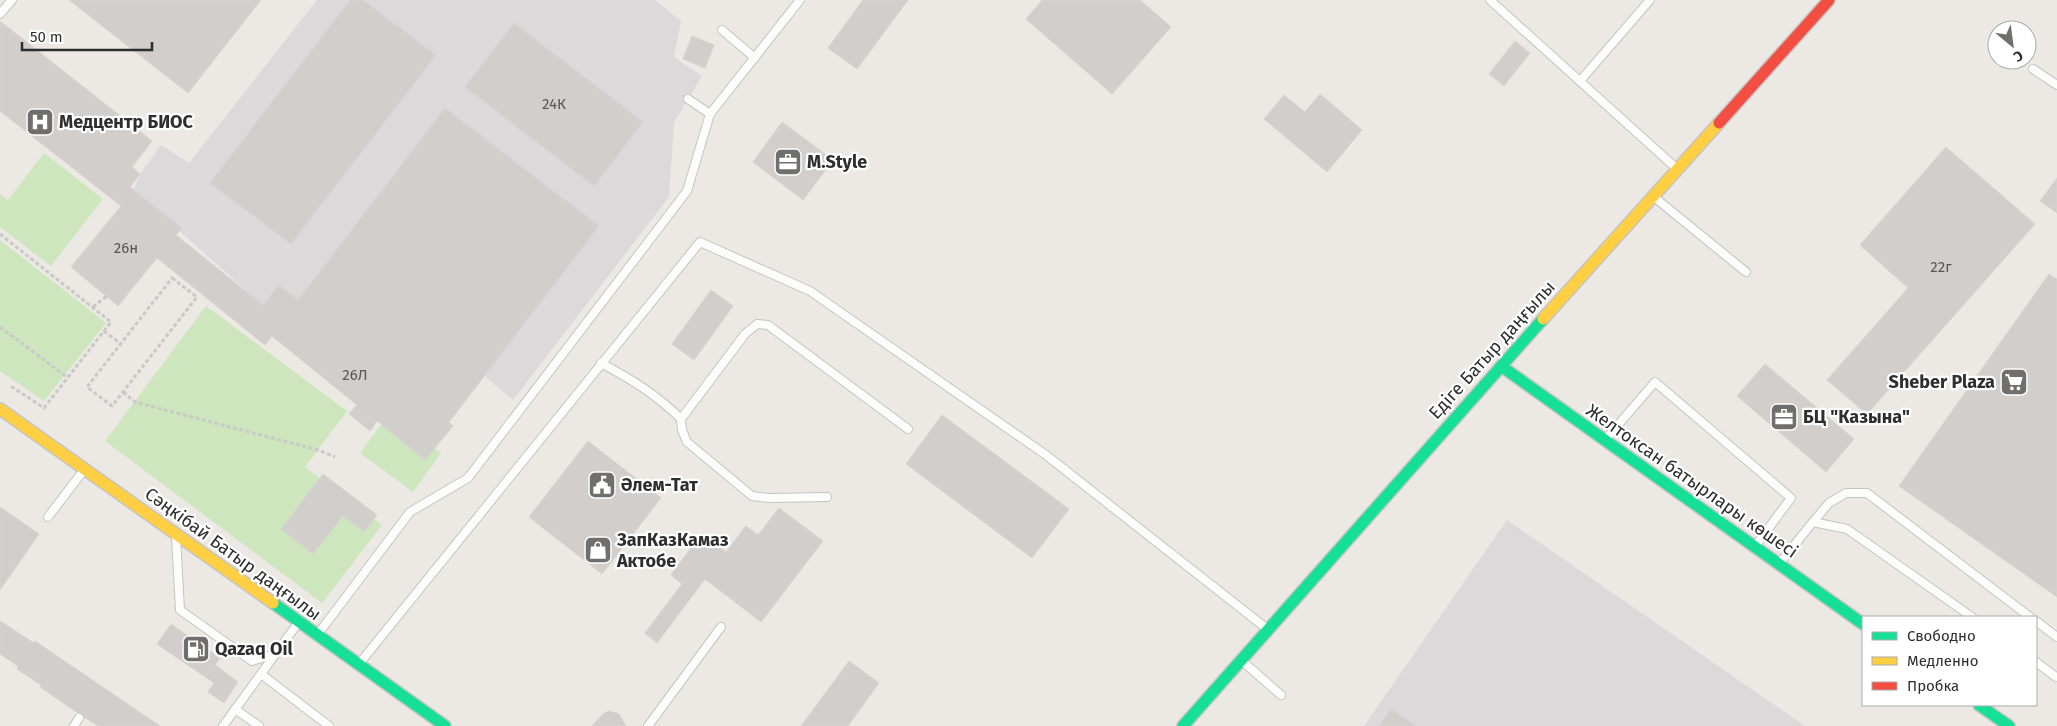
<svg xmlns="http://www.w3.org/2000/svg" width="2057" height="726" font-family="'Fira Sans',sans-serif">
	<rect width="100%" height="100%" fill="#ece8e4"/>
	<g fill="#dcd9db">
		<polygon points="317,0 655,0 681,21 674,57 702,76 674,123 669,197 513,400 485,376 435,440 281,322 134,190 140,174 161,145 189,163"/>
		<polygon points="1507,520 1805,726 1364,726"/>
	</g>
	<g fill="#cee6be">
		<polygon points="44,153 103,199 51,266 0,227 0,194 8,200"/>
		<polygon points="0,240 106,323 44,401 0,371"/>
		<polygon points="206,306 347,411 305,467 382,525 322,603 105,441"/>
		<polygon points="389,414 441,453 413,492 360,453"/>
	</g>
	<g fill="#d1cecb" stroke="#d7d4d0">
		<polygon points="69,0 261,0 188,93"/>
		<polygon points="350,0 363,0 436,55 291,244 210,183"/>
		<polygon points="863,0 908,0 857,69 828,48"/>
		<polygon points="1042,0 1140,0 1171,27 1112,94 1026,19"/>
		<polygon points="0,21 152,141 132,167 140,174 130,187 182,228 176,235 263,305 279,285 298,300 445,108 599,226 449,422 453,426 425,460 377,421 370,431 349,414 357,405 272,336 265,345 157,258 118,306 71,267 121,206 0,111"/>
		<polygon points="514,23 643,122 594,186 465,87"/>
		<polygon points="692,36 714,45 705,68 683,59"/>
		<polygon points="1515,41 1530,53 1504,86 1489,74"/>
		<polygon points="1320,94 1362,130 1327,172 1264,119 1284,95 1305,112"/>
		<polygon points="782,122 833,160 803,200 753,162"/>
		<polygon points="1946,147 2035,224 1867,414 1827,380 1908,288 1860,245"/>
		<polygon points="2057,178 2057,213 2040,201"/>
		<polygon points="2049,274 2057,279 2057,597 1899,486"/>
		<polygon points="711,290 733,306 694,360 672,344"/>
		<polygon points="1765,364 1854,439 1826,472 1737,396"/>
		<polygon points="942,415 1069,509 1032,558 906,464"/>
		<polygon points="588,441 661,498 602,574 529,517"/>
		<polygon points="323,474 377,515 364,532 343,516 313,554 281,529"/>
		<polygon points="0,507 39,534 0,590"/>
		<polygon points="779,508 823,541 761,622 705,579 657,643 645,633 682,584 671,575 702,533 726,552 746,526 758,535"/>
		<polygon points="0,621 34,643 35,641 160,726 98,726 84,717 82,714 78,713 40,687 41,685 17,669 18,666 0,654"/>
		<polygon points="171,624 220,658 215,665 238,682 224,703 208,692 214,683 157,644"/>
		<polygon points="849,661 879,683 848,726 801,726"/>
		<polygon points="1391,709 1416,726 1379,726"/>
		<polygon points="609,711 619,714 626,726 592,726 604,713"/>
	</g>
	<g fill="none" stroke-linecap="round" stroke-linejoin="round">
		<g stroke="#c5c4c5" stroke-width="10">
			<g id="lane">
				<polyline points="1490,0 1676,168"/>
				<polyline points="0,14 12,0"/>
				<polyline points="722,30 755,58"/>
				<polyline points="2033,69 2057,85"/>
				<polyline points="1580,81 1650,0"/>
				<polyline points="688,99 710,114"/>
				<polyline points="1654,197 1746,272"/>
				<path d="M601 363C631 379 657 395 681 419L745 334 757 324 768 325 908 429"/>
				<polyline points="681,419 682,430 687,442 752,496 769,498 827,497"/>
				<polyline points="1606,439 1655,382 1791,498 1756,545"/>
				<polyline points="48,517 84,470"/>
				<polyline points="1813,522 1829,503 1846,493 1867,493 2030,617"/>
				<polyline points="176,537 180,610 252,661 275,654"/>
				<polyline points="1779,564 1813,522 1847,529 1972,617"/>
				<polyline points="2036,621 2057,637"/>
				<polyline points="318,634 410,512 468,478 687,191 710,114 800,0"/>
				<polyline points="1241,660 1281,695"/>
				<polyline points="2036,662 2056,677"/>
				<polyline points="359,664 700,242 810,291 1046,455 1266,628"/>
				<polyline points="261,674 329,726"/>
				<polyline points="235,709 259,726"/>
				<polyline points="74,726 79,718"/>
				<polyline points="223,726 298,623"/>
				<polyline points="648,726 721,627"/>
			</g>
		</g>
		<g stroke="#c5c4c5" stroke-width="14">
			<g id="fast">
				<polyline points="1501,366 1863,624"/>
				<polyline points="273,603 445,726"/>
				<polyline points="1979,705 2009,726"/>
				<polyline points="1183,726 1543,319"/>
			</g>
		</g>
		<g stroke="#c5c4c5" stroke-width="14">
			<g id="slow">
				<polyline points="1543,319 1719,123"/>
				<polyline points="0,409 273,603"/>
			</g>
		</g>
		<g stroke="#c5c4c5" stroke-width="14">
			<polyline id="jam" points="1719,123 1829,0"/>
		</g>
		<g stroke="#c9c9c8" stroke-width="3" stroke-dasharray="4 2.5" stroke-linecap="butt">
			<polyline points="0,234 111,322 44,408 9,385"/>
			<polygon points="172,278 197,297 112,406 87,387"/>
			<polyline points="93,307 107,296"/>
			<polyline points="0,327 68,378"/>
			<polyline points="104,331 121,344"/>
			<polyline points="123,392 135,402 318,450 335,457"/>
		</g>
		<use href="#lane" stroke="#fcfcfb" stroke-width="8"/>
		<use href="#fast" stroke="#16e098" stroke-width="11"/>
		<use href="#slow" stroke="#ffcf43" stroke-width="11"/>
		<use href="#jam" stroke="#f24e42" stroke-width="11"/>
	</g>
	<defs>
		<g id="hospital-square" transform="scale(1.4375)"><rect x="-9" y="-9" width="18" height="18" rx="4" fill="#706f6e" stroke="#fff"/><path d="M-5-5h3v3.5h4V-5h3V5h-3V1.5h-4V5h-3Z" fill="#fff"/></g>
		<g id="office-square" transform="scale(1.4375)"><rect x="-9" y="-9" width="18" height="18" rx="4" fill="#706f6e" stroke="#fff"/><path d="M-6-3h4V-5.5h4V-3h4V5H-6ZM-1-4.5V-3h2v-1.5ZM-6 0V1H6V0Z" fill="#fff"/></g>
		<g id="supermarket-square" transform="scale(1.4375)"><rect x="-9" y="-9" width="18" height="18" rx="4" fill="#706f6e" stroke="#fff"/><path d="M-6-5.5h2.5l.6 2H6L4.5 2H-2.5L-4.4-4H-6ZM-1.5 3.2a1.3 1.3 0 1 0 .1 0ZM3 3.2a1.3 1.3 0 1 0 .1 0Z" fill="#fff"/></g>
		<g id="civic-square" transform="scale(1.4375)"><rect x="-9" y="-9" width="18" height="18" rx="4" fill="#706f6e" stroke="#fff"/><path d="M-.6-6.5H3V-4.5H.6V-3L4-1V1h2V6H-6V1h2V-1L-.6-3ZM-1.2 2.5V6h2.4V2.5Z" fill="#fff"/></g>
		<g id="shop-square" transform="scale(1.4375)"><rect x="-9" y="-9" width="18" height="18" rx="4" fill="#706f6e" stroke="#fff"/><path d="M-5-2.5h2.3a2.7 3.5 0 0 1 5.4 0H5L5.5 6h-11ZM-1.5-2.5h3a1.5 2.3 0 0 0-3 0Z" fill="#fff"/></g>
		<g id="fuel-square" transform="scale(1.4375)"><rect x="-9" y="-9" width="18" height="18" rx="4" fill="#706f6e" stroke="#fff"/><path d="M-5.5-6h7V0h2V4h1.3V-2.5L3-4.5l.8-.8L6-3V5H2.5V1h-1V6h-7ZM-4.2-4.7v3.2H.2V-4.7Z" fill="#fff"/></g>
	</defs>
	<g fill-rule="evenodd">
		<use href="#hospital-square" x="40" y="122"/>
		<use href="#office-square" x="788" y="162"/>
		<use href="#supermarket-square" x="2014" y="382"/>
		<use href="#office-square" x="1784" y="417"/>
		<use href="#civic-square" x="602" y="485"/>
		<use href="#shop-square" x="598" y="550"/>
		<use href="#fuel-square" x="196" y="649"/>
	</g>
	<g text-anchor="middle" stroke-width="4.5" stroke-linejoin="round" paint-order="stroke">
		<g font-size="15" fill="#585857">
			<text x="554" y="109">24К</text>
			<text x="126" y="253">26н</text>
			<text x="1941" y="272">22г</text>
			<text x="355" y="380">26Л</text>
		</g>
		<g font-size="18" font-weight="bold" fill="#2e2e2e" stroke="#fff" text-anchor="start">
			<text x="59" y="128">Медцентр БИОС</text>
			<text x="807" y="168">M.Style</text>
			<text x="1995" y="388" text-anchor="end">Sheber Plaza</text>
			<text x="1803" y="423">БЦ "Казына"</text>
			<text x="621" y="491">Әлем-Тат</text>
			<text x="617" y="546">ЗапКазКамаз<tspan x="617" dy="21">Актобе</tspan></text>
			<text x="215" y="655">Qazaq Oil</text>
		</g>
		<g font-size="18" fill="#2e2e2e" stroke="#fff">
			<text transform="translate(1492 350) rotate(-48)" y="6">Едіге Батыр даңғылы</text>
			<text transform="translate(1692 481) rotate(35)" y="6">Желтоксан батырлары көшесі</text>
			<text transform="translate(233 554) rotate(36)" y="6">Сәңкібай Батыр даңғылы</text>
		</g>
	</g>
	<rect x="1862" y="616" width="175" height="90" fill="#ffffff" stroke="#ababab"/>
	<rect x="1872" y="632" width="25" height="8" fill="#16e098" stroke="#ababab"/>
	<text x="1907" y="641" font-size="15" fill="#2e2e2e">Свободно</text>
	<rect x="1872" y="657" width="25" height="8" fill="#ffcf43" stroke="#ababab"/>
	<text x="1907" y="666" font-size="15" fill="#2e2e2e">Медленно</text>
	<rect x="1872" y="682" width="25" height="8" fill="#f24e42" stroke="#ababab"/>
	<text x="1907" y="691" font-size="15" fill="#2e2e2e">Пробка</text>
	<g transform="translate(2012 45) rotate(151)"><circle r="24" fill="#ffffff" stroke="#ababab"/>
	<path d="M0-4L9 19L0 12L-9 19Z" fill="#706f6e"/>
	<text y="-8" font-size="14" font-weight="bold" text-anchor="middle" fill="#2e2e2e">С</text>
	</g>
	<path d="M22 42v8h130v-8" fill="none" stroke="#2e2e2e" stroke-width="2.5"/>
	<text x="30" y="42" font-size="15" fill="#2e2e2e" stroke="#ffffff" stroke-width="4" paint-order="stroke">50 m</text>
</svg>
